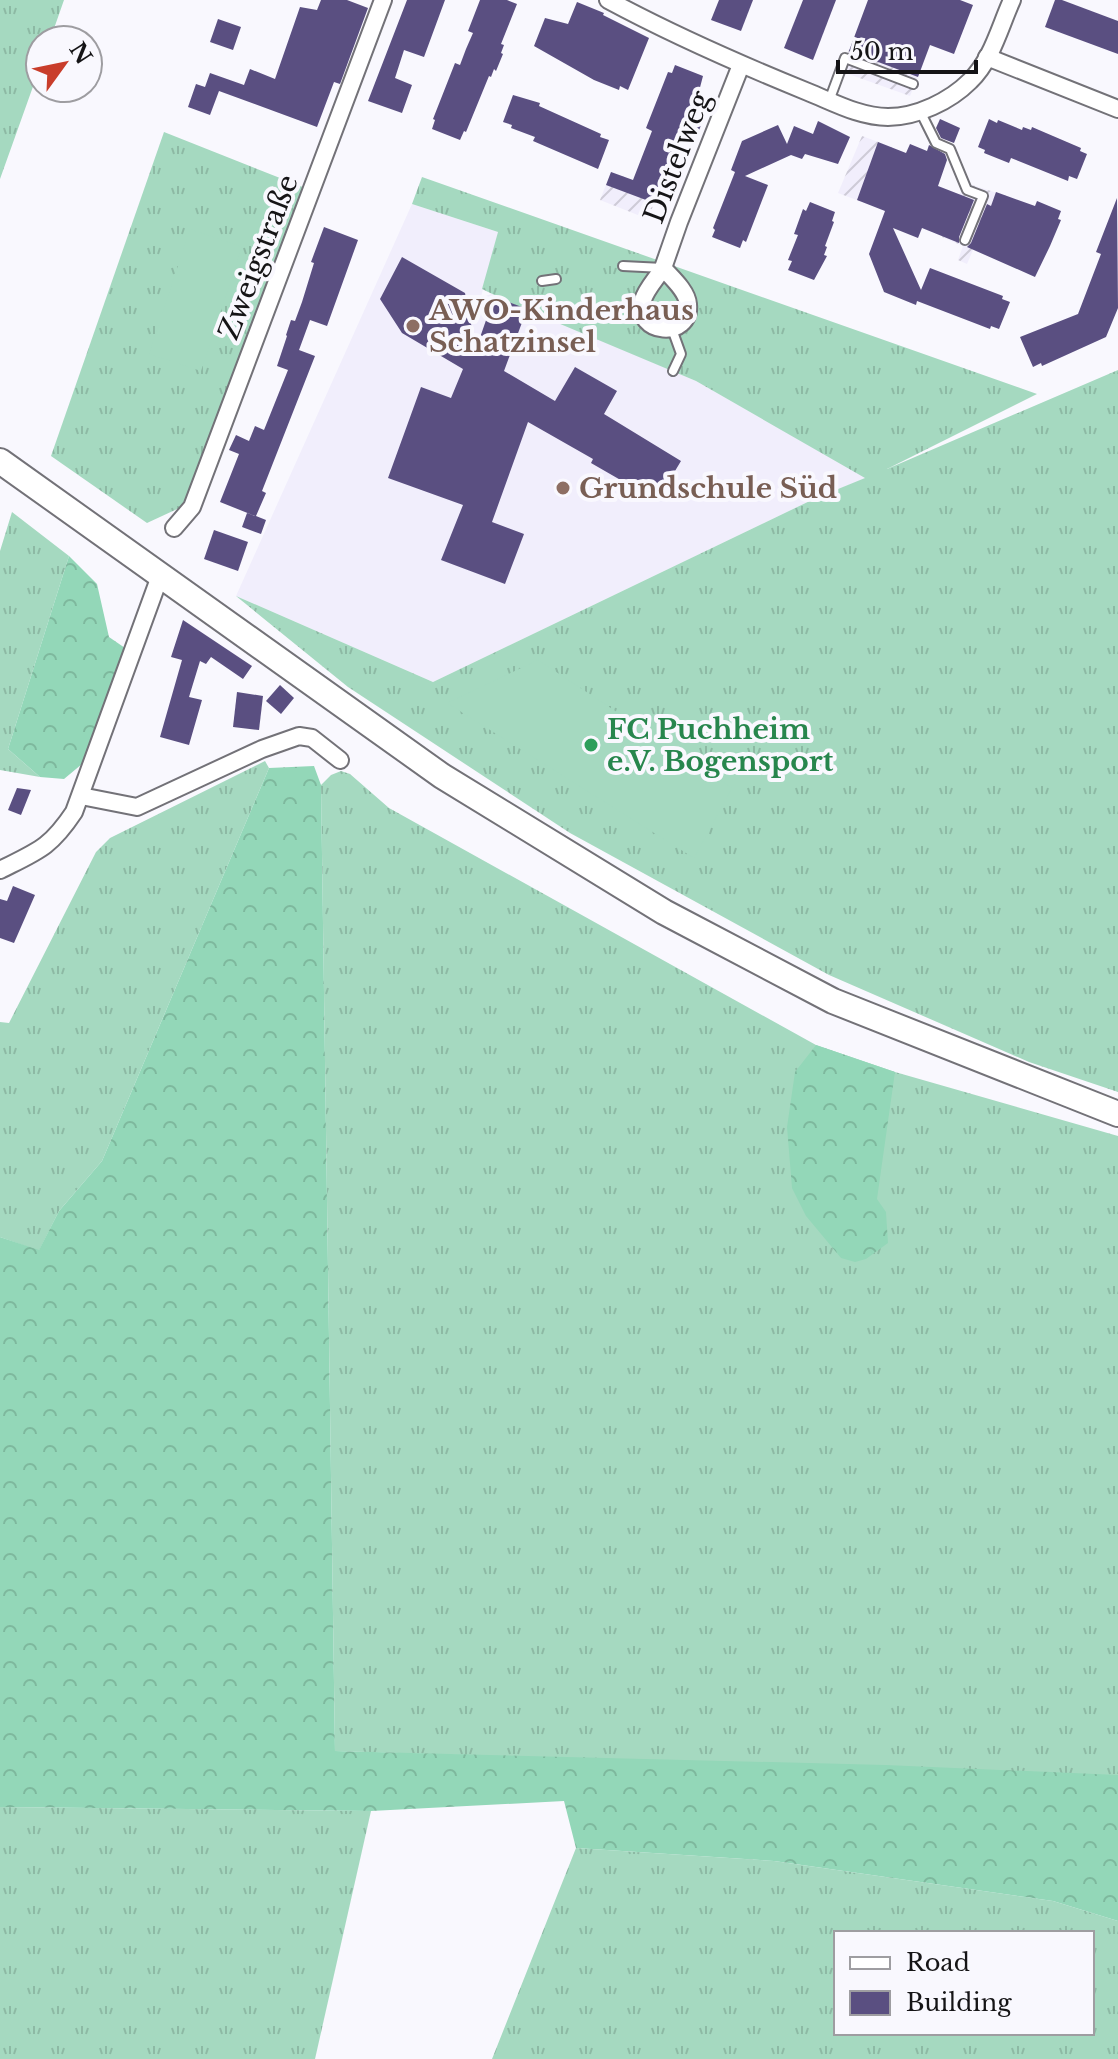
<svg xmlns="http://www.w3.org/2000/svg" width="1118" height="2059" font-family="'Libre Baskerville',serif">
	<defs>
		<pattern id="industrial-furrows" width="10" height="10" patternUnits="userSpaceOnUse" patternTransform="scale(2)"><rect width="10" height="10" fill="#f1eefc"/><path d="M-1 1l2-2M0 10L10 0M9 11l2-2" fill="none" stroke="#cecbd7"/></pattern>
		<pattern id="grass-tufts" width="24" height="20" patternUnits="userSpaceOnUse" patternTransform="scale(2)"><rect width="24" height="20" fill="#a5d9c0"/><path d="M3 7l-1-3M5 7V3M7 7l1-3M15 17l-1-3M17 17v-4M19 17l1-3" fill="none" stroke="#8db9a4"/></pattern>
		<pattern id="forest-crowns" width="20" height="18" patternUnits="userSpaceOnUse" patternTransform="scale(2)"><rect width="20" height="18" fill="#93d7b8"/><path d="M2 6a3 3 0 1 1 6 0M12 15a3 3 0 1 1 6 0" fill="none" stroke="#7eb89d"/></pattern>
	</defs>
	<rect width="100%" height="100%" fill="#f9f8fe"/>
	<polygon fill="#f1eefc" points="412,204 498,232 481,297 492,294 696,381 866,478 816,498 433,682 236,596"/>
	<g fill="url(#industrial-furrows)">
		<polygon points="854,38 923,64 910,96 840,71"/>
		<polygon points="862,136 892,147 870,205 838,193"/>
		<polygon points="611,172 659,190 648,219 600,200"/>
		<polygon points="972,185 1010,197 973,250 967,264 958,260 963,246 942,237 959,194"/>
	</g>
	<g fill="url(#grass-tufts)" fill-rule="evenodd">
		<polygon points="0,0 64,0 50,40 40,40 40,67 0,179"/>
		<polygon points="164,132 318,193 188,504 147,523 51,456"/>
		<polygon points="422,177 1037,394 887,469 1118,370 1118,1092 1029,1062 829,975 570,833 348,687 236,596 433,682 816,498 865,478 696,381 515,305 482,289 498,232 412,204"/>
		<polygon points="12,512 69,556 8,749 40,777 0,770 0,551"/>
		<polygon points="265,761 269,768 102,1161 59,1211 39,1251 0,1237 0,1022 9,1023 96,852 110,838"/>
		<polygon points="341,771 350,774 389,808 816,1045 895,1072 1118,1136 1118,1776 335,1751 321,785 331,775"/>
		<polygon points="0,1807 371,1811 315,2059 0,2059"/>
		<path d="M576 1848 774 1861 1053 1901 1118 1921V2059H492ZM836 1933H1092V2033H836Z"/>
	</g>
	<g fill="url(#forest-crowns)">
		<polygon points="69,556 97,584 109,637 125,648 82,764 64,779 40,777 8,749"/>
		<polygon points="314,766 321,785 335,1751 886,1765 1118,1775 1118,1921 1053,1901 774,1861 576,1848 564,1801 371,1811 0,1807 0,1237 39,1250 59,1211 102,1161 269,768"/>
		<polygon points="816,1045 895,1072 877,1199 886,1212 888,1243 866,1259 855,1262 841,1258 806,1216 792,1188 787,1127 795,1072"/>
	</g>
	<g fill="#a5d9c0">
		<polygon points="190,229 242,247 201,371 149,354"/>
		<polygon points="538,660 732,788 694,858 447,703"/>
	</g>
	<g fill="#5a4f81">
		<polygon points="321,0 347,0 368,8 340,84 334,82 317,127 219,91 210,115 188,107 196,84 205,87 210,73 244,85 250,69 275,79 300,7 317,10"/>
		<polygon points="407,0 445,0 424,57 404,50 395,78 412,85 402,113 368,101"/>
		<polygon points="480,0 507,0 517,4 501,44 504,45 501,53 503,54 496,71 494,69 491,77 489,76 466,132 464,131 460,140 432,129 435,120 433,119 455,63 460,65 466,49 473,33 468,31"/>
		<polygon points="719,0 753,0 741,31 711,20"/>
		<polygon points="803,0 836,0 813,60 784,48"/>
		<polygon points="868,0 960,0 973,5 954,54 930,45 918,77 849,51"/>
		<polygon points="1055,0 1062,0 1118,21 1118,54 1045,27"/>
		<polygon points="577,2 604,13 603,15 649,38 628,90 620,86 619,90 594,80 534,46 545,18 568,24"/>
		<polygon points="218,19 241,27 233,50 210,42"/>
		<polygon points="675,65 703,76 698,95 711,100 696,138 689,135 662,206 606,185 611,172 633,180 652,131 646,128 668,72 672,73"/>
		<polygon points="513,95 540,103 539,106 601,134 600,137 609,140 598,169 533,141 535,137 511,128 512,125 503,122"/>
		<polygon points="940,119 960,128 954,143 941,138 936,128"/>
		<polygon points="989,119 997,123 998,120 1022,130 1023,127 1031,130 1032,127 1081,148 1080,151 1087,154 1077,179 1069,176 1068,181 1011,158 1009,163 984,153 985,150 978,147"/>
		<polygon points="818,121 850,137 838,164 805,154 802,159 791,155 745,176 768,185 746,242 743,240 740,248 712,237 715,230 713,228 735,172 731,170 742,141 778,125 787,144 794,126 813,134"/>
		<polygon points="878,142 906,153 910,144 927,151 929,145 945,154 947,160 938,186 974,200 959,237 959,243 922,228 918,238 893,228 921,290 930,268 1003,296 1002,299 1010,302 999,329 991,326 990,329 917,301 916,305 884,292 869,254 885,211 857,200"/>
		<polygon points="996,192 1035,206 1037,201 1061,211 1058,219 1061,220 1050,246 1035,277 967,247 971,243 987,204 991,206"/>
		<polygon points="1117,198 1118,308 1106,337 1042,366 1041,363 1033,367 1020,337 1078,314 1101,254 1096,252"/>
		<polygon points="810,202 835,212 832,221 834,222 825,246 827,247 824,255 827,256 814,280 788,270 792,261 788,260 798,235 794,234 803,209 806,211"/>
		<polygon points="324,227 358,240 327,326 310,320 299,350 315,356 262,491 266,493 256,516 266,520 261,534 242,527 247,513 255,516 220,502 239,454 229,450 236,435 249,441 255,426 264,430 288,370 277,366 287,336 286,335 291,320 295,321 302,302 314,263 311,262"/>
		<polygon points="402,257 465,293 476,349 492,303 503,308 506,301 527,309 504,371 555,401 575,367 617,391 604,414 681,461 657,501 591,463 593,459 528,422 492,522 524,534 505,584 441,560 463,505 388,478 421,387 451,398 463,369 402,333 380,299"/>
		<polygon points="214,530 248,542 238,571 204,559"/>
		<polygon points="183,620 252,666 243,679 211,657 206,664 200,661 189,697 202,700 189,745 160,737 182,660 171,657"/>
		<polygon points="280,685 294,698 281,714 266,701"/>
		<polygon points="237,692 263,696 259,730 233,727"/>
		<polygon points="17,788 31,790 21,815 8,810"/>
		<polygon points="13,886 35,895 14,943 0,938 0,899 7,901"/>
	</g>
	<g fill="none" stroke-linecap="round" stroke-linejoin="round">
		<g stroke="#737278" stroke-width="12">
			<g id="lane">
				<polyline points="829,101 845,58 913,84"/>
				<polyline points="920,111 936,143 950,149 967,190 983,196 965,240"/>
				<polyline points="623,266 663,268"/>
				<polyline points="542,281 556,279"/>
				<polyline points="672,329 681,354 673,371"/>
			</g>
		</g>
		<g stroke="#737278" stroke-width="20">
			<g id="street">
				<path d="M608 0C673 35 739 64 808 92 833 102 860 117 888 117 917 117 950 101 970 81 992 60 1000 26 1012 0"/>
				<polyline points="987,57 1118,109"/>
				<polyline points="663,268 679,222 741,65"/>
				<path d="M663 268C672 278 687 291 688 304 692 340 633 335 643 300 646 289 657 278 663 268Z"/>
				<polyline points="174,528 192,507 383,0"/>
				<polyline points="81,796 137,807 262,749 299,736 312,738 340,760"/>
				<path d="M0 870C38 851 50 848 74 812L160 576"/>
			</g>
		</g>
		<g stroke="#737278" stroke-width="28">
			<polyline id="secondary" points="0,461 442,776 664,912 833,1001 1118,1114"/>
		</g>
		<use href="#lane" stroke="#fff" stroke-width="8"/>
		<use href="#street" stroke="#fff" stroke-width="16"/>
		<use href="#secondary" stroke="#fff" stroke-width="24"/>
	</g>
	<g fill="#8d6e63" stroke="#f9f8fe" stroke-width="3">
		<circle cx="413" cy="326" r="8"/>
		<circle cx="563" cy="488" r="8"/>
	</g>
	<circle fill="#2e9e5b" stroke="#f9f8fe" stroke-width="3" cx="591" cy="745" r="8"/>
	<g text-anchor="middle" stroke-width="8" stroke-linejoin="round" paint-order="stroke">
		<g font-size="28" fill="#151416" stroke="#f9f8fe">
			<text transform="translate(677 157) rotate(-69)" y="10">Distelweg</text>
			<text transform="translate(258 257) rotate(-69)" y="10">Zweigstraße</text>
		</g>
		<g font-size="28" font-weight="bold" fill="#785e54" stroke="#f9f8fe" text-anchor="start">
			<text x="429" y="320">AWO-Kinderhaus<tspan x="429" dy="32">Schatzinsel</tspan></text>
			<text x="579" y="498">Grundschule Süd</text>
		</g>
		<g font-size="28" font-weight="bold" fill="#27864d" stroke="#f9f8fe" text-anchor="start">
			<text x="607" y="739">FC Puchheim<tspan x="607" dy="32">e.V. Bogensport</tspan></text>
		</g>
	</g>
	<rect x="834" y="1931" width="260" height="104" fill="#f9f8fe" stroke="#9e9da1" stroke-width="2"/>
	<rect x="850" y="1957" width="40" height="12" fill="#ffffff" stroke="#9e9da1" stroke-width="2"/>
	<text x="906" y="1971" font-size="24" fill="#151416">Road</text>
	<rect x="850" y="1991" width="40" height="24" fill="#5a4f81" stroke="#9e9da1" stroke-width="2"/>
	<text x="906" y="2011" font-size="24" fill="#151416">Building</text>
	<g transform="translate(64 64) rotate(57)"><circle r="38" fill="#f9f8fe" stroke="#9e9da1" stroke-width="2"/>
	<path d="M0-6L14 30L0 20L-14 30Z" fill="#c93d2b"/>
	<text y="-12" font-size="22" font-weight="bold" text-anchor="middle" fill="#151416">N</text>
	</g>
	<path d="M838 60v12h138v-12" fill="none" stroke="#151416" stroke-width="4"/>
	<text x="850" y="60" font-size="24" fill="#151416" stroke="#f9f8fe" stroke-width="6" paint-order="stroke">50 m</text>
</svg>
